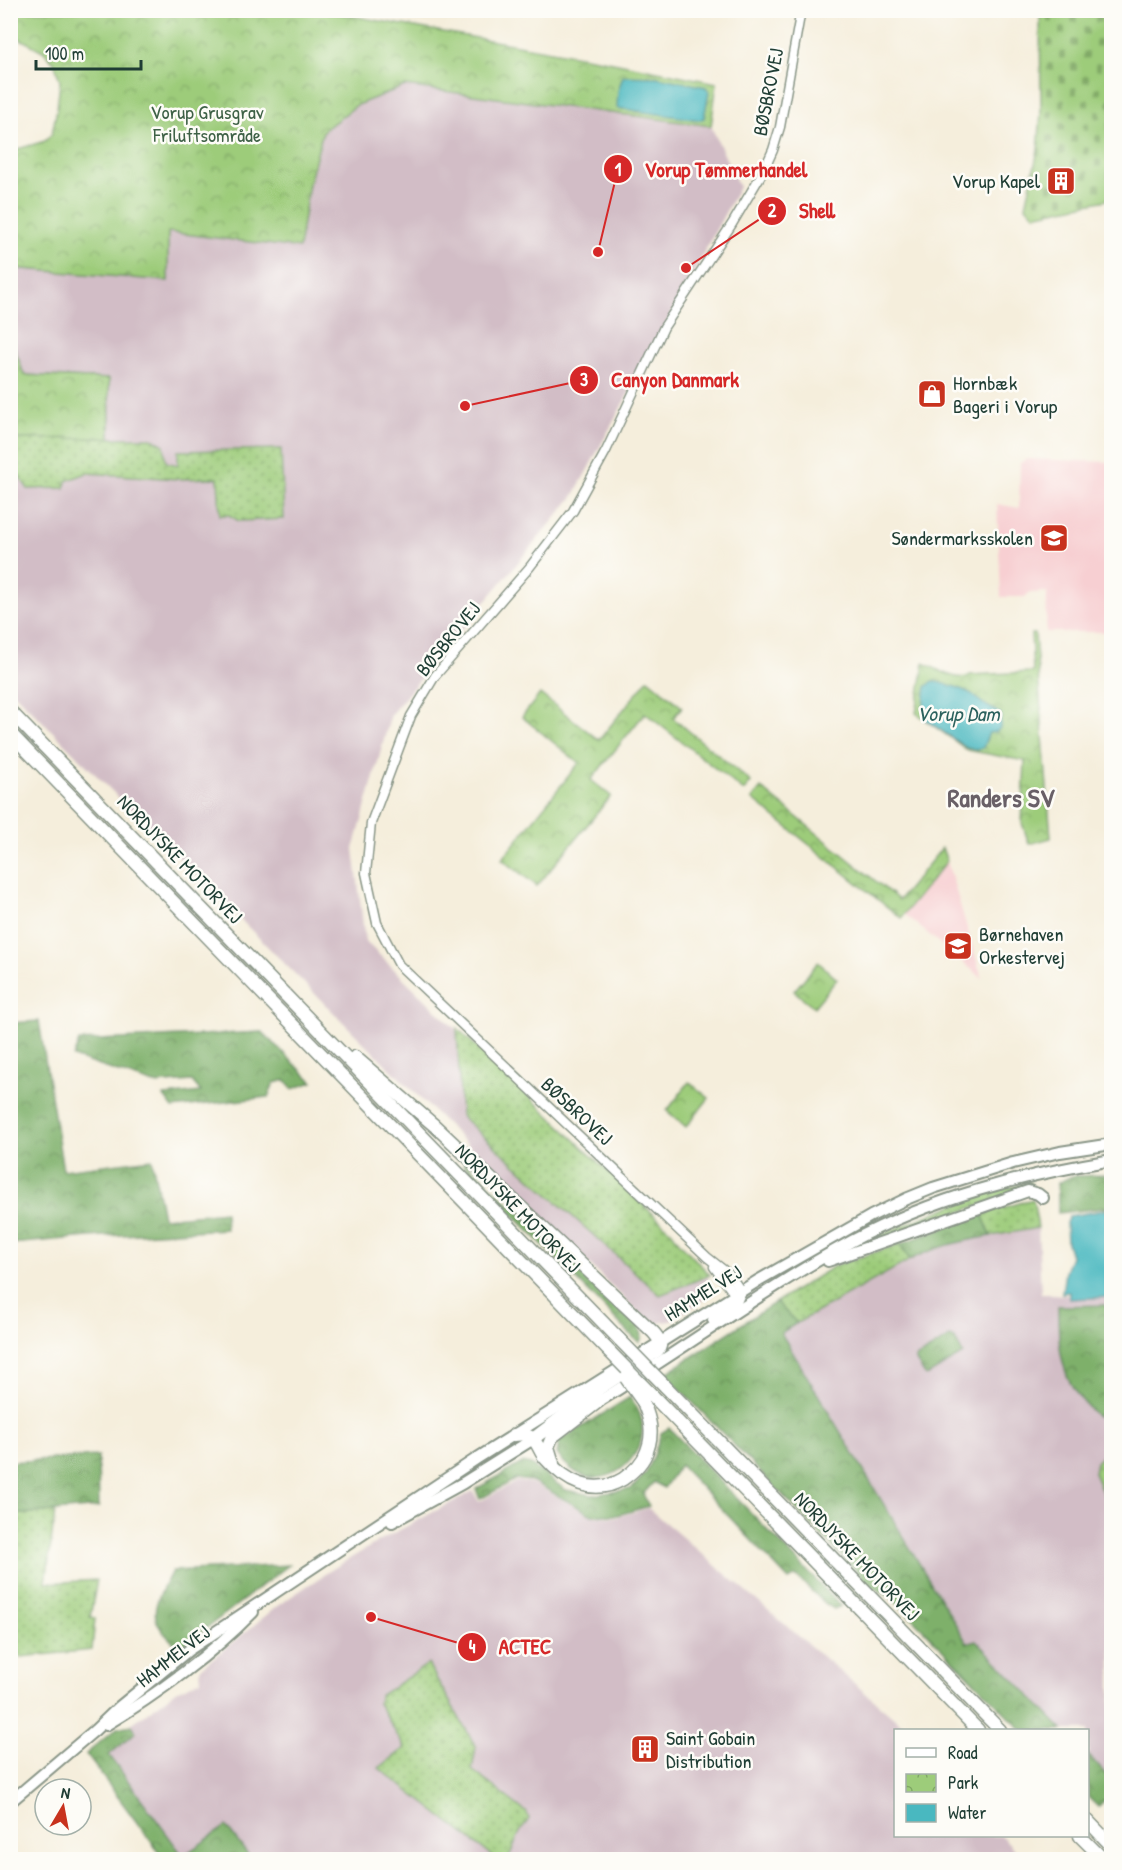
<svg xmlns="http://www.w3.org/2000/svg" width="1122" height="1870" font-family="'Patrick Hand',sans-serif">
	<defs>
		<pattern id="grass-dots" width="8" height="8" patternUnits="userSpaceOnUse" patternTransform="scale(1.5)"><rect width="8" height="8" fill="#9dcc7a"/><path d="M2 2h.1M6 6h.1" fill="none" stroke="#7fa765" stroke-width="1.8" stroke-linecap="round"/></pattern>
		<pattern id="forest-crowns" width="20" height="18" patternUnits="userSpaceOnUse" patternTransform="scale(1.5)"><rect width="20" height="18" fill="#7eb06a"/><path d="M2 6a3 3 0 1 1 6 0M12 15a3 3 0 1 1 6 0" fill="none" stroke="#679058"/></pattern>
		<pattern id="wetland-marsh" width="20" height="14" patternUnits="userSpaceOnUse" patternTransform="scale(1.5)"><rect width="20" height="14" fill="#9dcc7a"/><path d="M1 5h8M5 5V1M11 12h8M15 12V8" fill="none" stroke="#7fa765"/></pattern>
		<pattern id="cemetery-stones" width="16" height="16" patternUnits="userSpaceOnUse" patternTransform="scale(1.5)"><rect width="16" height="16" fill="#9dcc7a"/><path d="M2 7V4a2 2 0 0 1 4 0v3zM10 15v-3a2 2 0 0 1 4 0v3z" fill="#7fa765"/></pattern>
		<pattern id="park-crowns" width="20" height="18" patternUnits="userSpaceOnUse" patternTransform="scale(1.5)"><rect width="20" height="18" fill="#9dcc7a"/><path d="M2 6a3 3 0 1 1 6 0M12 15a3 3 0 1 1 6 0" fill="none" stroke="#7fa765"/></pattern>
	</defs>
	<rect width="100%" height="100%" fill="#fdfcf7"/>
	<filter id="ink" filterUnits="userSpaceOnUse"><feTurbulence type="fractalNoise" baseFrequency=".0167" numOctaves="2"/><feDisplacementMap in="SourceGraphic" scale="12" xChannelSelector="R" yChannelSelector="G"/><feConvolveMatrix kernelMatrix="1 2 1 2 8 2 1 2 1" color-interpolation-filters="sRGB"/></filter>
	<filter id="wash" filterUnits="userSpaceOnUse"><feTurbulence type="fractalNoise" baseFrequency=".008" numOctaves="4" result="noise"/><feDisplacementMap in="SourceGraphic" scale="24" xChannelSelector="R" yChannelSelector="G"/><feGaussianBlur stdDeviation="1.35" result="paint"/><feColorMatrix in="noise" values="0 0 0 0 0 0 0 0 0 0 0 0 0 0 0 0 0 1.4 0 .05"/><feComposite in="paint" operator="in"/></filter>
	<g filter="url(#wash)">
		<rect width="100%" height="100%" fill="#f5eedc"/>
		<g fill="#f7cfd2">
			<polygon points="1027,459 1111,462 1111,632 1046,632 1047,592 1029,593 1025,597 1001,597 997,504 1019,508 1020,463"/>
			<polygon points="947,861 982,978 904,914"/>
		</g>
		<g fill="#d2bdc6">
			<polygon points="405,86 711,126 739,187 573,497 391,714 354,849 365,941 706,1272 711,1286 708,1297 670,1321 657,1323 645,1319 355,1034 11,690 11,439 110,437 109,379 23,375 11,338 10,268 168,281 167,232 309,184 323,131 357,105"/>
			<polygon points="1038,1228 1041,1293 1111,1299 1111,1780 1088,1755 1088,1730 1063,1730 976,1640 968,1643 781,1332 922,1254 958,1242"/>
			<polygon points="517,1481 532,1483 592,1516 617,1517 648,1508 903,1725 908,1730 896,1730 896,1836 1002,1836 1023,1859 177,1859 94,1751 178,1690 201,1680 200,1669 280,1604 331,1570 381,1540 473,1491 479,1502"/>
		</g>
		<g fill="url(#grass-dots)" stroke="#5e8457" stroke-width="1.5">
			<polygon points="10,338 24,375 109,379 110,438 152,438 164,445 166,462 178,465 178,451 281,449 284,519 239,521 229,515 220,515 218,478 178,479 87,473 66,481 65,488 28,489 11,465"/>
			<polygon points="457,1028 672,1232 679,1242 710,1275 660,1295 461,1116"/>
			<polygon points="1031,1182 1029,1188 879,1240 877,1236 976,1196"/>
			<polygon points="1033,1199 1038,1228 991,1236 982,1214"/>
			<polygon points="900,1244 910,1260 797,1323 776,1302 836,1265"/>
			<polygon points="55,1511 46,1583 97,1580 90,1617 95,1618 92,1650 11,1658 11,1515"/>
			<polygon points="428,1664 476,1747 472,1770 527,1813 529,1819 520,1832 508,1859 496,1859 379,1768 405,1748 378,1703 379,1696"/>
		</g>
		<g fill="url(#forest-crowns)" stroke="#4e764f" stroke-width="1.5">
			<polygon points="39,1021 63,1170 152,1159 163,1218 225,1212 226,1229 88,1237 11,1244 11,1023"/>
			<polygon points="262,1032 313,1082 292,1089 286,1080 274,1083 268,1097 173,1108 164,1096 201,1092 192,1081 154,1084 73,1057 79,1041"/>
			<polygon points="465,1162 640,1326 642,1336 640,1342 636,1340 463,1164"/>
			<polygon points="1111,1175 1111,1207 1058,1213 1058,1183 1072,1176"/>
			<path d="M982 1214 991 1236C963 1241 936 1246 910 1260L900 1244Z"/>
			<polygon points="776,1302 797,1323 781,1333 967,1643 976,1640 1063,1730 1022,1730 893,1599 870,1585 665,1374"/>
			<path d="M1111 1305V1407L1102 1416H1096C1090 1409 1083 1402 1077 1394 1059 1369 1058 1336 1058 1306Z"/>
			<polygon points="950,1337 955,1339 963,1354 927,1376 925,1375 916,1361 916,1358"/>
			<path d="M630 1397C635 1404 639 1410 641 1418 648 1447 625 1476 596 1478 579 1478 566 1466 557 1454L559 1441Z"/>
			<polygon points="669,1428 841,1606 834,1609 823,1602 796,1576 789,1580 680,1465 664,1488 654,1482 643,1494 649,1506 618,1515 592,1515 532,1481 516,1479 480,1499 476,1489 522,1463 531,1465 566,1490 592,1495 631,1489 646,1473 654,1455 661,1433"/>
			<polygon points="98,1456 99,1507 11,1515 11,1462"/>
			<path d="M289 1565 180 1648C144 1619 153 1607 172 1571Z"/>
			<polygon points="131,1725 136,1732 109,1755 183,1856 226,1826 251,1859 164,1859 86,1754 117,1728"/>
			<polygon points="1088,1755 1111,1780 1111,1794 1098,1807 1088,1797"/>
		</g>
		<polygon fill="url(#wetland-marsh)" stroke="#5e8457" stroke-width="1.5" points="1111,1447 1109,1472 1111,1486 1111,1512 1094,1473 1096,1462"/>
		<polygon fill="url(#cemetery-stones)" stroke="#5e8457" stroke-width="1.5" points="1040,11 1111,11 1112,199 1034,215 1026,206 1038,150 1041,112"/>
		<g fill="url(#park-crowns)" stroke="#5e8457" stroke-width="1.5">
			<polygon points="10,11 324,11 608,61 717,83 711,126 405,86 357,105 323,131 309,184 299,248 168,232 168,281 11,268 11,151 45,141 52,134 57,108 60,81 54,62 43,51 11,34"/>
			<polygon points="11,338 24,375 109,379 110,438 11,439"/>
			<path d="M1031 634H1035L1051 838 1029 844 1022 823 1025 761 967 750 916 713 924 663C937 669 958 683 970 675L1033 672Z"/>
			<polygon points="648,679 682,707 673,718 751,782 744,791 645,713 591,780 611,796 537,886 502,859 579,763 522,717 540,694 599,740"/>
			<polygon points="761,788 899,900 942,848 947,861 901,918 752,799"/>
			<polygon points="818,962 837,979 814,1007 794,991"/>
			<polygon points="689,1082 709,1098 686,1127 667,1111"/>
		</g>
		<g fill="#49b8c0" stroke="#347a7a" stroke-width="1.5">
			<polygon points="623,76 657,77 706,87 709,92 704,118 700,120 617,108 618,91"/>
			<polygon points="933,681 956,687 972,694 982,703 1001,714 1000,728 996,732 989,733 983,748 977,750 967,748 926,720 923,710 926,687"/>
			<polygon points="1111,1209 1111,1297 1069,1299 1069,1292 1062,1293 1065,1272 1071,1256 1067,1243 1066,1223 1069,1216"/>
		</g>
	</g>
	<g filter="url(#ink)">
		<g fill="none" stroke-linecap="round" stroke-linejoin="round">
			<g stroke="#8a9688" stroke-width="11">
				<g id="tertiary">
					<polyline points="714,1267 735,1295"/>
					<polyline points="741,1291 730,1275 707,1257 399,965 377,923 366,873 371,823 411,716 435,676 529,568 573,511 606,451 664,327 732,224 764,170 773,150 780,127 801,10"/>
				</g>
			</g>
			<g stroke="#8a9688" stroke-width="14">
				<g id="primary">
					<polyline points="828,1261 1028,1191 1038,1194 1043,1198"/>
					<polyline points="713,1320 736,1302 741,1291"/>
					<path d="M594 1404C615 1392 635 1378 655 1365 720 1323 784 1278 852 1241 932 1198 1022 1175 1112 1160"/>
					<polyline points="392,1522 463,1483 538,1436"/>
					<path d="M106 1725C156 1695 212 1654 253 1612"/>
					<polyline points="10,1802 95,1730 119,1707 190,1649 476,1459 759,1280 871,1216 906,1199 933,1188 1013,1163 1060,1152 1112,1144"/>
				</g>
			</g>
			<g stroke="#8a9688" stroke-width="15">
				<g id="motorway">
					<polyline points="10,711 620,1340"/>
					<polyline points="10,733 607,1349"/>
					<path d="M355 1057 435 1126 653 1332C658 1338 664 1344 657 1351L600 1388 533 1439"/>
					<polyline points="665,1386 1000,1730"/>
					<polyline points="652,1395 978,1730"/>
					<path d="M514 1435C520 1434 527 1434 532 1438 538 1443 540 1452 545 1458 565 1481 593 1497 623 1479 633 1472 643 1463 647 1451 654 1433 650 1419 643 1402"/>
					<polyline points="553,1463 548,1447 552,1437 599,1401"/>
					<polyline points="1088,1821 1112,1846"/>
					<polyline points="1080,1836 1104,1860"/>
				</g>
			</g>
			<use href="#tertiary" stroke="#fff" stroke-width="8"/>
			<use href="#primary" stroke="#fff" stroke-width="10"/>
			<use href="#motorway" stroke="#fff" stroke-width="12"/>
			<g stroke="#8a9688" stroke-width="15" stroke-linecap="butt">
				<g id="motorway-bridge">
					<polyline points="620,1340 665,1386"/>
					<polyline points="607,1349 652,1395"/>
					<polyline points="626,1378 643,1402"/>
				</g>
			</g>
			<use href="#motorway-bridge" stroke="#fff" stroke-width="12"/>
		</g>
	</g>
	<defs>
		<g id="building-square" transform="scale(1.5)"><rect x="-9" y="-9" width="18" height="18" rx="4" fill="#c8321e" stroke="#fdfcf7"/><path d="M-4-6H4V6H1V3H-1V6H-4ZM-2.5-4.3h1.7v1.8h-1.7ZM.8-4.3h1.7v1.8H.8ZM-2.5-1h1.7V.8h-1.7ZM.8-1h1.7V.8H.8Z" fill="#fff"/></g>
		<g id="shop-square" transform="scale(1.5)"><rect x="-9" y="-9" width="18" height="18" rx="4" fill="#c8321e" stroke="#fdfcf7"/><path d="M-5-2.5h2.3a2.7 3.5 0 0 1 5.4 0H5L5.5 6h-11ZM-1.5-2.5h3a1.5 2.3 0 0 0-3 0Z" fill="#fff"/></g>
		<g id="school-square" transform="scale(1.5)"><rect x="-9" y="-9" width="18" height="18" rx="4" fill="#c8321e" stroke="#fdfcf7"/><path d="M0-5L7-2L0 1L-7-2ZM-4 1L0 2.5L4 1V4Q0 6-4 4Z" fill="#fff"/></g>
	</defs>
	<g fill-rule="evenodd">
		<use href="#building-square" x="1061" y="181"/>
		<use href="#shop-square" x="932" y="394"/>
		<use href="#school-square" x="1054" y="538"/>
		<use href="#school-square" x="958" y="946"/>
		<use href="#building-square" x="645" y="1749"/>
	</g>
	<g text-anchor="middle" stroke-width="5" stroke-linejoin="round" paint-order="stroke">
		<g font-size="20" fill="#1f3d34" stroke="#fdfcf7">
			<text transform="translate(768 92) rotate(-79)" y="7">BØSBROVEJ</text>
			<text transform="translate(448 639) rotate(-51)" y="7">BØSBROVEJ</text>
			<text transform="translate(180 859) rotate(46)" y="7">NORDJYSKE MOTORVEJ</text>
			<text transform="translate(577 1111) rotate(43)" y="7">BØSBROVEJ</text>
			<text transform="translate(518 1208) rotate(46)" y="7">NORDJYSKE MOTORVEJ</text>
			<text transform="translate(703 1293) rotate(-32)" y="7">HAMMELVEJ</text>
			<text transform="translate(857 1556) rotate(46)" y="7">NORDJYSKE MOTORVEJ</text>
			<text transform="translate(173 1656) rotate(-38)" y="7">HAMMELVEJ</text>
		</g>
		<g font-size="20" fill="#3e6146" stroke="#fdfcf7">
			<text x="207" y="119">Vorup Grusgrav<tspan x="207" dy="23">Friluftsområde</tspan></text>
		</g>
		<g font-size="20" fill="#1f3d34" stroke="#fdfcf7" text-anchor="start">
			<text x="1040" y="188" text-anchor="end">Vorup Kapel</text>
			<text x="953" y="390">Hornbæk<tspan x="953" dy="23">Bageri i Vorup</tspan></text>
			<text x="1033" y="545" text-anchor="end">Søndermarksskolen</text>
			<text x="979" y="941">Børnehaven<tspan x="979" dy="23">Orkestervej</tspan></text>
			<text x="666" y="1745">Saint Gobain<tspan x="666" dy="23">Distribution</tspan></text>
		</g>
		<g font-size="21" font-style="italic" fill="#2c625e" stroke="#fdfcf7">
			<text x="958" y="721">Vorup Dam</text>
		</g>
		<g font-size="26" font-weight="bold" fill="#696067" stroke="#fdfcf7">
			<text x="1001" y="807">Randers SV</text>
		</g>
	</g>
	<path fill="none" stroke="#d62828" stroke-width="2" d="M598 252L618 169M686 268L772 211M465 406L584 380M371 1617L472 1647"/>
	<g fill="#d62828" stroke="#fdfcf7" stroke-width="2">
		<circle cx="598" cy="252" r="6"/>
		<circle cx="686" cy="268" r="6"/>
		<circle cx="465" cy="406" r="6"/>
		<circle cx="371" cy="1617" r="6"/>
		<circle cx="618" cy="169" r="15"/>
		<circle cx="772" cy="211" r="15"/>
		<circle cx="584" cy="380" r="15"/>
		<circle cx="472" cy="1647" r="15"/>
	</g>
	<g font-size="18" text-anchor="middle" font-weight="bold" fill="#fff">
		<text x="618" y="176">1</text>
		<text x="772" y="217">2</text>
		<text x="584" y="386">3</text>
		<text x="472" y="1653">4</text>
	</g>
	<g font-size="21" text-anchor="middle" font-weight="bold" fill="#d62828" stroke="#fdfcf7" stroke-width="5" stroke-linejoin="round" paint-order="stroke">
		<text x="726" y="177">Vorup Tømmerhandel</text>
		<text x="817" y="218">Shell</text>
		<text x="675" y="387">Canyon Danmark</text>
		<text x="525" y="1654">ACTEC</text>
	</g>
	<rect width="1122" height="1870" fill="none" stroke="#fdfcf7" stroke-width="36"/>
	<rect x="894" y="1729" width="195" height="108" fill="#fdfcf7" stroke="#a4b0a9" stroke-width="1.5"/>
	<rect x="906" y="1748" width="30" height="9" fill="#ffffff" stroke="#a4b0a9" stroke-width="1.5"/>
	<text x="948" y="1759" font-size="18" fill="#1f3d34">Road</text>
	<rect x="906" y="1774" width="30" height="18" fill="url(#park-crowns)" stroke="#a4b0a9" stroke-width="1.5"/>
	<text x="948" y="1789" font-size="18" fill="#1f3d34">Park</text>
	<rect x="906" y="1804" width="30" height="18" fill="#49b8c0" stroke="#a4b0a9" stroke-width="1.5"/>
	<text x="948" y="1819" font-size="18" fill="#1f3d34">Water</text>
	<g transform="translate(63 1807) rotate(10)"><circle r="28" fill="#fdfcf7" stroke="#a4b0a9" stroke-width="1.5"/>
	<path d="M0-4.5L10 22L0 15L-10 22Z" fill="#c8321e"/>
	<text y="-9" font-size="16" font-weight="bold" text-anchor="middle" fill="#1f3d34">N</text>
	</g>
	<path d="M36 60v9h105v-9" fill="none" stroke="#1f3d34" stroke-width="3"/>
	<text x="45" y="60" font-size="18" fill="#1f3d34" stroke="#fdfcf7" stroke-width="4.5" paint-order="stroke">100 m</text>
</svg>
